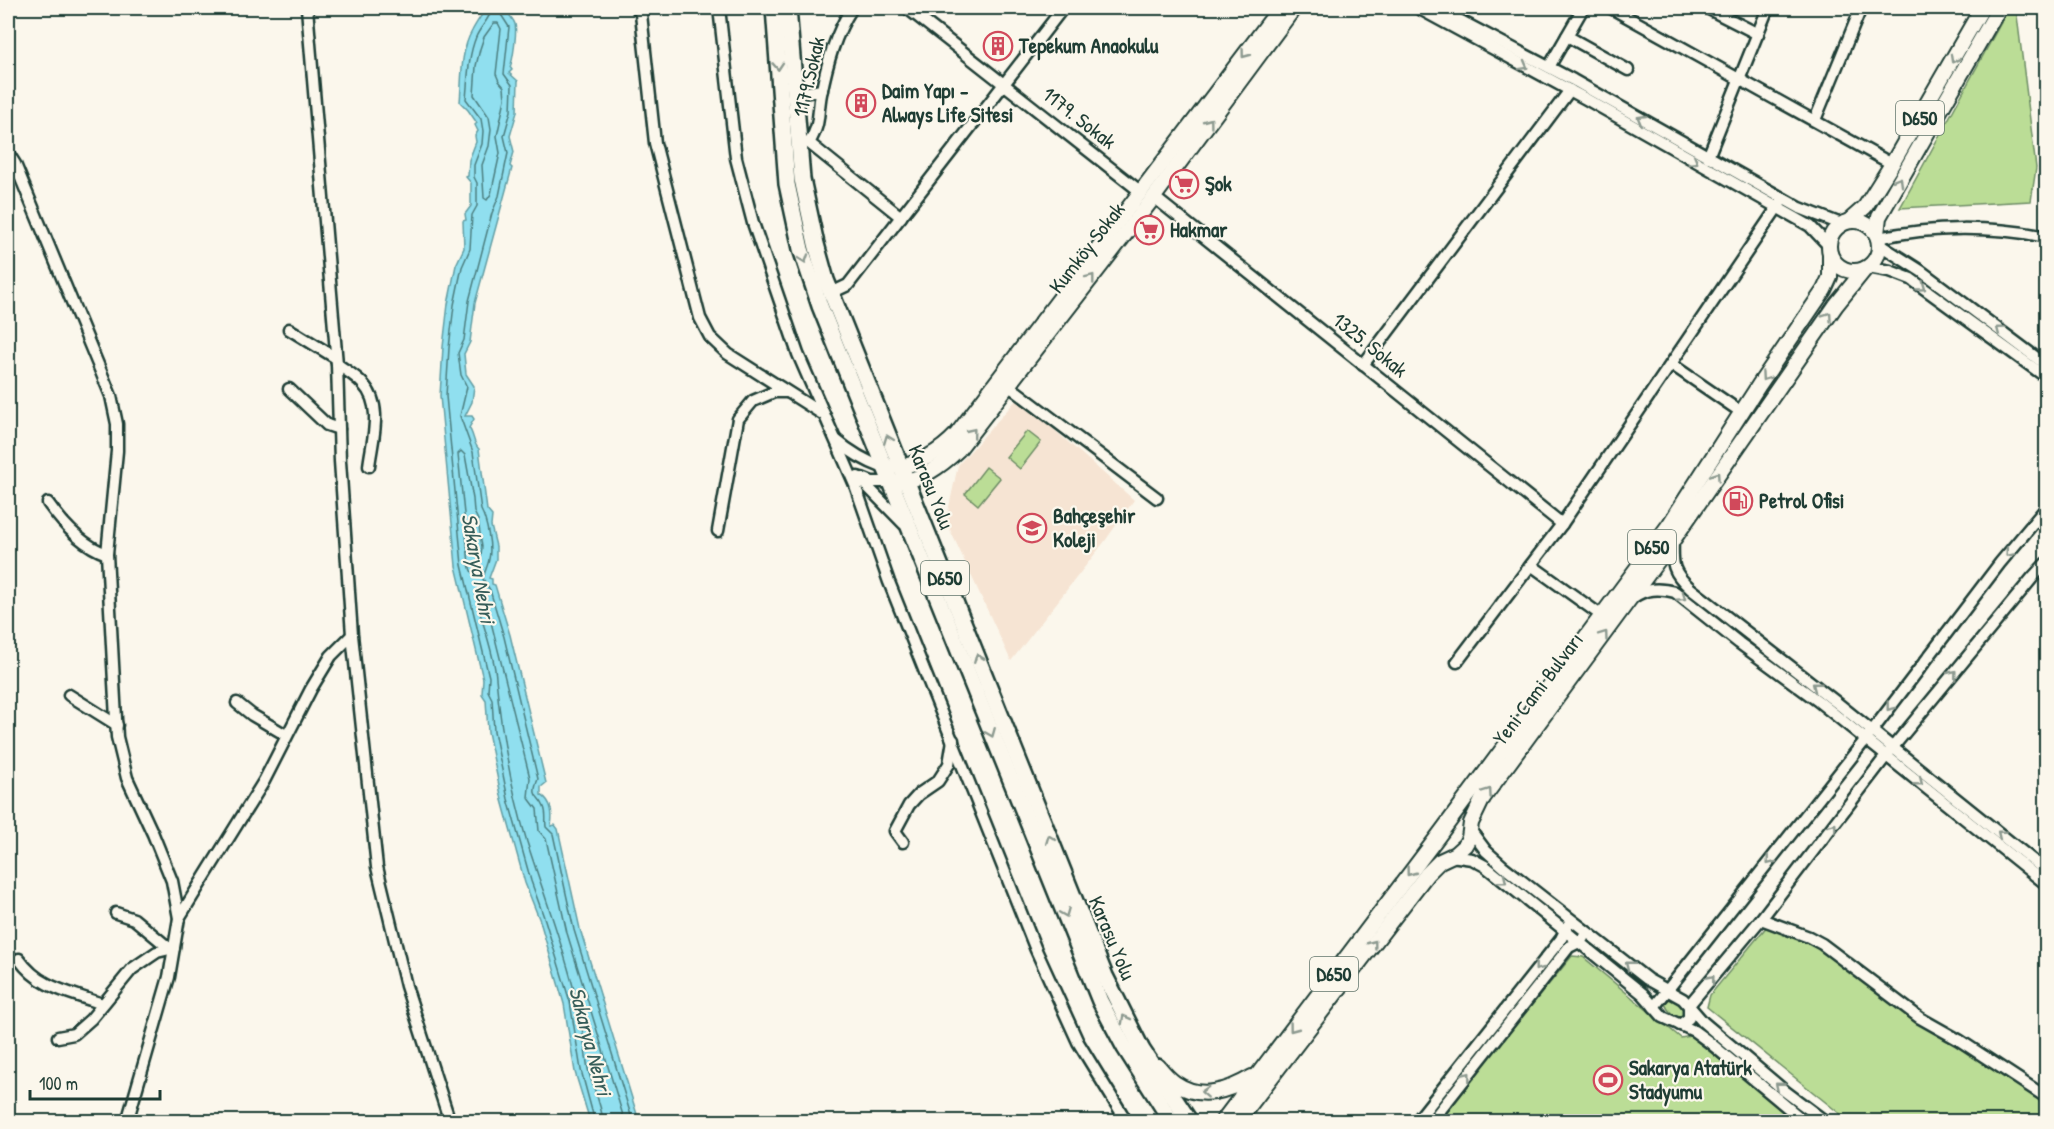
<svg xmlns="http://www.w3.org/2000/svg" width="2054" height="1129" font-family="'Patrick Hand',sans-serif">
	<rect width="100%" height="100%" fill="#fbf7ec"/>
	<filter id="ink" filterUnits="userSpaceOnUse"><feTurbulence type="fractalNoise" baseFrequency=".0167" numOctaves="2"/><feDisplacementMap in="SourceGraphic" scale="12" xChannelSelector="R" yChannelSelector="G"/><feConvolveMatrix kernelMatrix="1 2 1 2 8 2 1 2 1" color-interpolation-filters="sRGB"/></filter>
	<g filter="url(#ink)">
		<polygon fill="#f6e4d3" points="1018,398 1134,500 1105,541 1011,661 946,521 958,465"/>
		<g fill="#bbdd96" stroke="#6d8d65" stroke-width="1.5">
			<polygon points="2009,8 2016,8 2036,168 2031,201 1900,208"/>
			<polygon points="1027,431 1041,442 1020,469 1006,457"/>
			<polygon points="986,467 1000,478 978,505 965,494"/>
			<polygon points="1768,925 1809,939 2046,1100 2046,1121 1849,1121 1707,1007 1710,995"/>
			<polygon points="1572,956 1583,957 1681,1038 1690,1036 1797,1121 1436,1122"/>
			<path d="M1670 999 1674 1000 1685 1010V1014L1682 1017C1674 1018 1667 1010 1665 1003Z"/>
		</g>
		<path fill="#90dfef" stroke="#639ea4" stroke-width="1.5" d="M486 8H506C507 14 513 18 515 24 517 32 513 61 510 67L512 70 509 73 518 81 517 112 510 136 514 152 510 166 512 168 475 303 470 342 464 354 466 374 474 386 472 402 465 416H472L474 419 469 428C474 434 473 444 479 449L487 510 492 516 491 526 496 546V559L489 578 492 579V584L495 585 510 635 546 783 541 787V795C552 801 553 815 551 826L555 825 558 829 580 929 639 1121H590L575 1072 564 1004 540 921 525 883 502 800 488 732 486 700 482 694 483 679 456 566 440 396 443 347 448 304 456 265 464 248 463 221 466 220 465 214 471 206V183L466 177 468 176 469 160 476 142 475 136 478 131 475 125 477 123 468 110 460 102C462 79 460 52 472 31 476 23 482 15 486 8Z"/>
		<g fill="none" stroke-linecap="round" stroke-linejoin="round">
			<g stroke="#4c7e7f" stroke-width="1.5">
				<path d="M492 8C490 19 480 27 476 37 468 57 468 78 466 99L481 119 483 131 482 144 474 165V177L477 183V206L472 215 470 249 462 267 454 305 449 348 446 396 462 565 489 677 488 691 492 699 494 731 508 799 531 881 545 920 570 1002 581 1070 595 1122"/>
				<path d="M500 8V13L509 27 504 74 512 85 511 111 504 136 508 153 499 196 492 213 469 301 464 340 458 353 461 375 467 387 460 416 473 452 481 510C487 521 492 547 489 559 488 566 484 572 483 579L490 590 504 637 538 779C530 799 539 794 544 807 547 814 545 820 546 827L553 834 574 930 633 1122"/>
				<polygon points="494,23 498,23 501,29 496,74 499,81 504,87 505,99 497,136 500,153 491,194 487,200 484,198 482,165 489,146 491,129 489,117 474,95 476,66 480,49 484,37"/>
				<polygon points="461,451 465,455 473,499 474,512 478,520 482,547 480,564 474,573 471,571 469,564 458,454"/>
				<path d="M603 1122C602 1104 592 1086 588 1069 584 1047 583 1024 577 1002 564 947 544 895 527 842 511 788 501 732 496 678 495 657 483 624 477 603L476 593 478 590 484 594 530 778 528 797 537 809 539 831 546 839 567 933 625 1122"/>
			</g>
			<g stroke="#1f3d34" stroke-width="15">
				<g id="minor">
					<polyline points="307,8 337,364 340,461 352,635 377,867 406,986 450,1122"/>
					<polyline points="637,8 641,14 655,143 700,318 710,337 728,354 824,415"/>
					<polyline points="719,8 736,158 753,223 798,354 855,485 889,582 1036,950 1078,1042 1127,1122"/>
					<path d="M852 8C835 34 827 64 821 94 817 115 821 123 809 143L901 217"/>
					<polyline points="907,8 1141,192"/>
					<polyline points="1418,8 1586,99 1810,226 1829,246"/>
					<polyline points="1436,8 1573,80 1800,208 1841,224"/>
					<polyline points="1611,8 1892,164"/>
					<polyline points="1707,8 1758,34"/>
					<polyline points="1567,36 1628,70"/>
					<polyline points="1549,67 1583,8"/>
					<polyline points="795,94 822,90"/>
					<polyline points="1815,120 1861,8"/>
					<polyline points="8,153 15,164 111,396 117,424 117,451 107,554 117,737 127,778 153,834 172,881 179,918 169,977 127,1122"/>
					<polyline points="1708,157 1768,8"/>
					<polyline points="1154,197 1562,524"/>
					<path d="M1878 238C1932 226 1993 226 2046 237"/>
					<polyline points="1880,245 1921,271 2046,365"/>
					<polyline points="1868,267 1890,271 1911,279 2046,377"/>
					<polyline points="831,293 848,285 1063,8"/>
					<polyline points="289,329 336,358"/>
					<path d="M337 364C345 370 356 376 363 384 384 406 372 440 369 466"/>
					<polyline points="1671,364 1741,412"/>
					<polyline points="1363,365 1570,90"/>
					<polyline points="1004,382 1157,498"/>
					<polyline points="289,389 327,425 339,429"/>
					<path d="M836 440C851 453 865 461 884 468"/>
					<polyline points="858,477 904,524"/>
					<polyline points="862,478 872,482 890,482"/>
					<path d="M48 503C62 523 83 546 107 554"/>
					<polyline points="718,531 738,419 753,401 774,392 786,392"/>
					<path d="M1673 540C1672 565 1672 572 1691 589L1836 702 2046 871"/>
					<polyline points="1531,565 1602,616"/>
					<path d="M1632 598C1646 588 1659 588 1675 592L1739 643 1818 701 2046 884"/>
					<polyline points="1457,662 1562,524 1783,199"/>
					<polyline points="69,695 117,725"/>
					<polyline points="237,703 252,715 286,735"/>
					<polyline points="1471,831 1486,851 1504,867 1647,979 1683,999 1703,1022 1786,1092 1826,1122"/>
					<polyline points="903,842 895,831 909,805 919,794 938,781 949,764 953,740"/>
					<polyline points="1451,856 1472,859 1485,866 1643,994 1663,1017 1694,1031 1709,1042 1805,1122"/>
					<polyline points="116,913 134,919 169,948"/>
					<polyline points="179,918 264,781 311,689 331,656 352,635"/>
					<polyline points="1761,919 1809,937 1822,944 1920,1018 1959,1040 2046,1097"/>
					<path d="M19 959C40 989 70 992 102 1004"/>
					<polyline points="1654,1007 1866,739 2000,563 2046,508"/>
					<polyline points="1680,1025 1689,1018 1689,1005 1761,919 1893,747 2033,577 2046,563"/>
					<polyline points="58,1037 74,1034 91,1019 132,969 157,952 174,948"/>
					<polyline points="1416,1122 1561,939 1568,925"/>
					<polyline points="1431,1122 1569,947 1579,942 1583,938"/>
				</g>
			</g>
			<g stroke="#1f3d34" stroke-width="18">
				<g id="major">
					<circle cx="1854" cy="246" r="25"/>
					<polyline points="1849,221 1865,207 1892,164 1982,8"/>
					<polyline points="1877,234 1879,217 1999,8"/>
					<path d="M892 467C917 467 941 451 957 434L1280 8"/>
					<path d="M898 482C922 480 941 466 958 450L1154 197 1294 8"/>
					<path d="M1158 1066C1163 1072 1169 1079 1175 1083 1201 1101 1228 1091 1252 1077"/>
					<polyline points="1222,1122 1439,835 1669,525 1759,385 1824,290 1830,277 1830,254"/>
					<polyline points="1237,1122 1427,874 1440,861 1455,854 1465,845 1469,838 1471,823 1483,798 1673,540 1836,305 1865,269"/>
				</g>
			</g>
			<g stroke="#1f3d34" stroke-width="20">
				<g id="highway">
					<polyline points="774,8 787,184 801,249 820,306 1100,1001 1125,1048 1172,1122"/>
					<polyline points="788,8 802,179 816,244 826,280 1105,976 1142,1050 1190,1122"/>
				</g>
			</g>
			<use href="#minor" stroke="#fbf7ec" stroke-width="10"/>
			<use href="#major" stroke="#fbf7ec" stroke-width="14"/>
			<use href="#highway" stroke="#fbf7ec" stroke-width="15"/>
		</g>
		<defs><path id="oneway-chevron" d="M-2-3.5L2.5 0L-2 3.5" fill="none" stroke-width="1.6" stroke-linecap="round" stroke-linejoin="round" transform="scale(1.5)"/></defs>
		<g stroke="#8d9a90">
			<use href="#oneway-chevron" transform="translate(1245 54) rotate(127)"/>
			<use href="#oneway-chevron" transform="translate(1954 59) rotate(119)"/>
			<use href="#oneway-chevron" transform="translate(778 66) rotate(86)"/>
			<use href="#oneway-chevron" transform="translate(1524 66) rotate(29)"/>
			<use href="#oneway-chevron" transform="translate(1641 119) rotate(-150)"/>
			<use href="#oneway-chevron" transform="translate(1209 122) rotate(-53)"/>
			<use href="#oneway-chevron" transform="translate(1694 161) rotate(30)"/>
			<use href="#oneway-chevron" transform="translate(1899 181) rotate(-60)"/>
			<use href="#oneway-chevron" transform="translate(804 259) rotate(71)"/>
			<use href="#oneway-chevron" transform="translate(1091 278) rotate(-52)"/>
			<use href="#oneway-chevron" transform="translate(1922 287) rotate(36)"/>
			<use href="#oneway-chevron" transform="translate(1828 316) rotate(-55)"/>
			<use href="#oneway-chevron" transform="translate(2000 330) rotate(-143)"/>
			<use href="#oneway-chevron" transform="translate(1765 377) rotate(125)"/>
			<use href="#oneway-chevron" transform="translate(972 432) rotate(-51)"/>
			<use href="#oneway-chevron" transform="translate(888 439) rotate(-111)"/>
			<use href="#oneway-chevron" transform="translate(1716 476) rotate(-56)"/>
			<use href="#oneway-chevron" transform="translate(2009 553) rotate(130)"/>
			<use href="#oneway-chevron" transform="translate(1682 597) rotate(34)"/>
			<use href="#oneway-chevron" transform="translate(1604 635) rotate(-54)"/>
			<use href="#oneway-chevron" transform="translate(978 658) rotate(-112)"/>
			<use href="#oneway-chevron" transform="translate(1953 674) rotate(-51)"/>
			<use href="#oneway-chevron" transform="translate(1816 686) rotate(-142)"/>
			<use href="#oneway-chevron" transform="translate(1890 707) rotate(128)"/>
			<use href="#oneway-chevron" transform="translate(991 733) rotate(68)"/>
			<use href="#oneway-chevron" transform="translate(1919 782) rotate(39)"/>
			<use href="#oneway-chevron" transform="translate(1488 792) rotate(-55)"/>
			<use href="#oneway-chevron" transform="translate(1833 827) rotate(-52)"/>
			<use href="#oneway-chevron" transform="translate(2001 834) rotate(-141)"/>
			<use href="#oneway-chevron" transform="translate(1050 839) rotate(-111)"/>
			<use href="#oneway-chevron" transform="translate(1770 861) rotate(128)"/>
			<use href="#oneway-chevron" transform="translate(1410 872) rotate(127)"/>
			<use href="#oneway-chevron" transform="translate(1503 880) rotate(38)"/>
			<use href="#oneway-chevron" transform="translate(1065 913) rotate(68)"/>
			<use href="#oneway-chevron" transform="translate(1373 944) rotate(-53)"/>
			<use href="#oneway-chevron" transform="translate(1629 965) rotate(-142)"/>
			<use href="#oneway-chevron" transform="translate(1538 967) rotate(128)"/>
			<use href="#oneway-chevron" transform="translate(1711 979) rotate(-50)"/>
			<use href="#oneway-chevron" transform="translate(1125 1019) rotate(-118)"/>
			<use href="#oneway-chevron" transform="translate(1293 1028) rotate(127)"/>
			<use href="#oneway-chevron" transform="translate(1467 1076) rotate(-52)"/>
			<use href="#oneway-chevron" transform="translate(1779 1086) rotate(-140)"/>
			<use href="#oneway-chevron" transform="translate(1205 1092) rotate(-177)"/>
		</g>
	</g>
	<defs>
		<g id="building-ring" transform="scale(1.5)"><circle r="9.5" fill="#fbf7ec" stroke="#d1495b" stroke-width="1.5"/><path d="M-4-6H4V6H1V3H-1V6H-4ZM-2.5-4.3h1.7v1.8h-1.7ZM.8-4.3h1.7v1.8H.8ZM-2.5-1h1.7V.8h-1.7ZM.8-1h1.7V.8H.8Z" fill="#d1495b"/></g>
		<g id="supermarket-ring" transform="scale(1.5)"><circle r="9.5" fill="#fbf7ec" stroke="#d1495b" stroke-width="1.5"/><path d="M-6-5.5h2.5l.6 2H6L4.5 2H-2.5L-4.4-4H-6ZM-1.5 3.2a1.3 1.3 0 1 0 .1 0ZM3 3.2a1.3 1.3 0 1 0 .1 0Z" fill="#d1495b"/></g>
		<g id="fuel-ring" transform="scale(1.5)"><circle r="9.5" fill="#fbf7ec" stroke="#d1495b" stroke-width="1.5"/><path d="M-5.5-6h7V0h2V4h1.3V-2.5L3-4.5l.8-.8L6-3V5H2.5V1h-1V6h-7ZM-4.2-4.7v3.2H.2V-4.7Z" fill="#d1495b"/></g>
		<g id="school-ring" transform="scale(1.5)"><circle r="9.5" fill="#fbf7ec" stroke="#d1495b" stroke-width="1.5"/><path d="M0-5L7-2L0 1L-7-2ZM-4 1L0 2.5L4 1V4Q0 6-4 4Z" fill="#d1495b"/></g>
		<g id="stadium-ring" transform="scale(1.5)"><circle r="9.5" fill="#fbf7ec" stroke="#d1495b" stroke-width="1.5"/><path d="M0-5a6.5 5 0 1 0 0 10a6.5 5 0 1 0 0-10ZM-3.5-1.8h7v3.6h-7Z" fill="#d1495b"/></g>
	</defs>
	<g fill-rule="evenodd">
		<use href="#building-ring" x="998" y="46"/>
		<use href="#building-ring" x="861" y="103"/>
		<use href="#supermarket-ring" x="1184" y="184"/>
		<use href="#supermarket-ring" x="1149" y="230"/>
		<use href="#fuel-ring" x="1738" y="501"/>
		<use href="#school-ring" x="1032" y="528"/>
		<use href="#stadium-ring" x="1608" y="1080"/>
	</g>
	<g text-anchor="middle" stroke-width="4.5" stroke-linejoin="round" paint-order="stroke">
		<g fill="#fbf7ec" stroke="#61756b" stroke-width="1.5">
			<rect x="1896" y="101" width="48" height="34" rx="4.5"/>
			<rect x="1628" y="530" width="48" height="34" rx="4.5"/>
			<rect x="921" y="561" width="48" height="34" rx="4.5"/>
			<rect x="1310" y="957" width="48" height="34" rx="4.5"/>
		</g>
		<g font-size="20" font-weight="bold" fill="#1f3d34">
			<text x="1920" y="125">D650</text>
			<text x="1652" y="554">D650</text>
			<text x="945" y="585">D650</text>
			<text x="1334" y="981">D650</text>
		</g>
		<g font-size="21" font-weight="bold" fill="#1f3d34" stroke="#fbf7ec" text-anchor="start">
			<text x="1019" y="53">Tepekum Anaokulu</text>
			<text x="882" y="98">Daim Yapı -<tspan x="882" dy="24">Always Life Sitesi</tspan></text>
			<text x="1205" y="191">Şok</text>
			<text x="1170" y="237">Hakmar</text>
			<text x="1759" y="508">Petrol Ofisi</text>
			<text x="1053" y="523">Bahçeşehir<tspan x="1053" dy="24">Koleji</tspan></text>
			<text x="1629" y="1075">Sakarya Atatürk<tspan x="1629" dy="24">Stadyumu</tspan></text>
		</g>
		<g font-size="21" fill="#1f3d34" stroke="#fbf7ec">
			<text transform="translate(809 77) rotate(-77)" y="7">1179.Sokak</text>
			<text transform="translate(1079 118) rotate(38)" y="7">1179. Sokak</text>
			<text transform="translate(1087 248) rotate(-52)" y="7">Kumköy Sokak</text>
			<text transform="translate(1370 345) rotate(39)" y="7">1325. Sokak</text>
			<text transform="translate(931 487) rotate(68)" y="7">Karasu Yolu</text>
			<text transform="translate(1538 689) rotate(-53)" y="7">Yeni Cami Bulvarı</text>
			<text transform="translate(1112 938) rotate(67)" y="7">Karasu Yolu</text>
		</g>
		<g font-size="22" font-style="italic" fill="#365d59" stroke="#fbf7ec">
			<text transform="translate(479 568) rotate(80)" y="8">Sakarya Nehri</text>
			<text transform="translate(591 1041) rotate(75)" y="8">Sakarya Nehri</text>
		</g>
	</g>
	<rect width="2054" height="1129" fill="none" stroke="#fbf7ec" stroke-width="30"/>
	<rect x="15" y="15" width="2024" height="1099" fill="none" stroke="#1f3d34" stroke-width="2" filter="url(#ink)"/>
	<path d="M30 1090v9h130v-9" fill="none" stroke="#1f3d34" stroke-width="3"/>
	<text x="39" y="1090" font-size="18" fill="#1f3d34" stroke="#fbf7ec" stroke-width="4.5" paint-order="stroke">100 m</text>
</svg>
